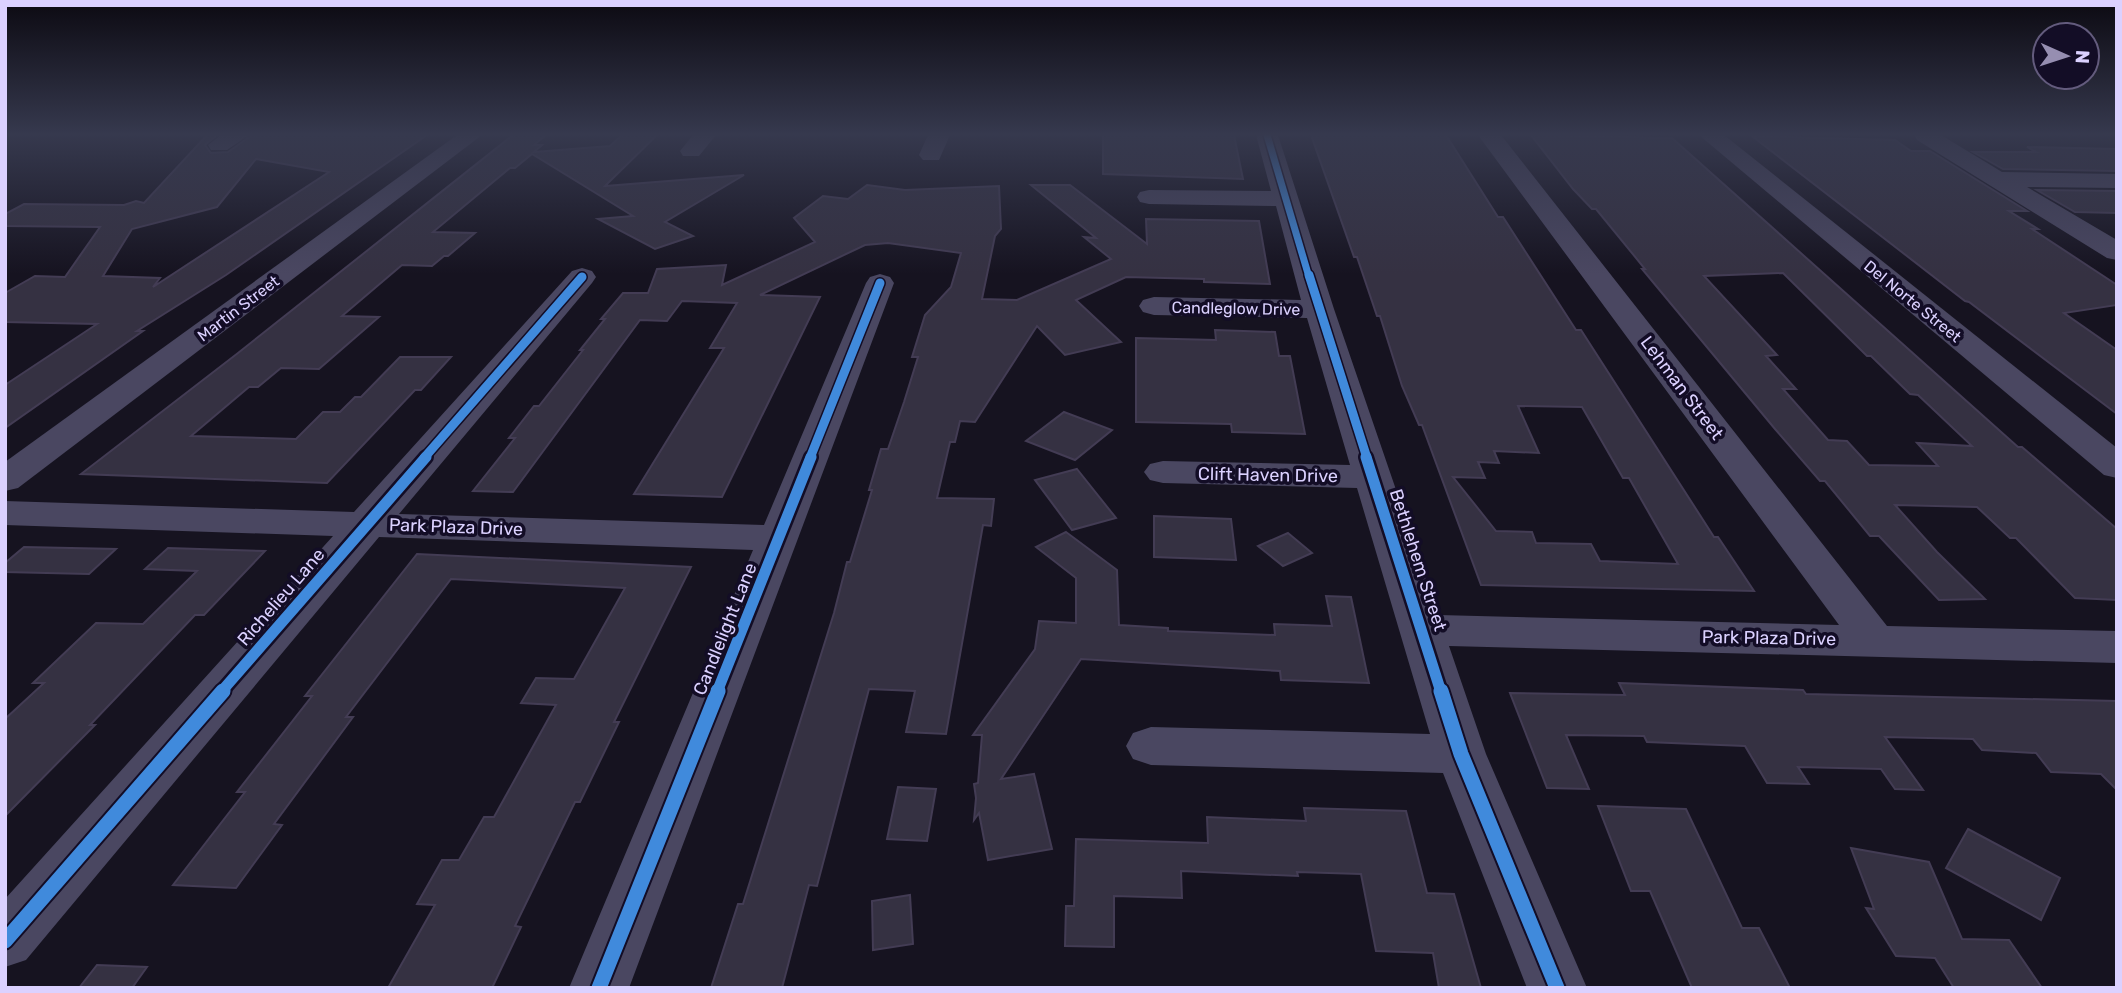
<svg xmlns="http://www.w3.org/2000/svg" width="2122" height="993" font-family="Rubik,sans-serif">
	<rect width="100%" height="100%" fill="#161320"/>
	<g fill="#353142" stroke="#433c54" stroke-width="2" fill-rule="evenodd">
		<path d="M207 135H217L205 145 211 153 228 152 252 135H427L226 275 137 331H143L5 428V385L97 324 5 322V293L35 276 65 277 100 227 5 226V214L24 204 124 205 136 201 144 203ZM256 159 329 172 153 287 160 278 103 276 132 229 217 207Z"/>
		<polygon points="513,135 546,135 534,145 542,145 534,152 610,146 622,135 657,135 605,186 744,175 665,222 693,236 655,249 598,219 633,216 532,154 515,168 510,168 433,232 475,233 448,256 444,256 432,266 402,265 342,316 379,317 319,369 281,368 258,387 249,387 191,436 296,439 323,412 340,412 355,397 361,397 400,357 451,357 421,390 415,390 327,483 81,474 238,353"/>
		<polygon points="1103,135 1234,135 1243,179 1103,174"/>
		<path d="M1311 135H1446L1498 217H1503L1576 330H1581L1714 537H1718L1754 591 1481 585 1422 425H1419L1402 386 1380 316H1377L1357 257H1354ZM1518 406 1582 407 1623 478H1629L1678 564 1600 561 1591 544 1536 543 1532 532 1496 531 1453 477 1485 478 1478 462 1499 463 1494 451 1539 453Z"/>
		<path d="M1531 135 1672 138 2018 447H2022L2117 529V600L2075 598 2016 538H2010L1977 507 1895 505 1937 552 1985 599 1939 600 1879 536H1870L1825 481H1820L1775 429 1642 269H1645L1596 209H1592L1573 189ZM1783 273 1867 356H1871L1910 394 1918 395 1972 446 1917 443 1938 466 1869 465 1847 441 1828 440 1783 389H1796L1766 356 1777 355 1704 276Z"/>
		<polygon points="1752,136 1895,140 1911,151 1930,151 2027,211 2009,211 2038,229 2032,229 2117,285 2117,305 2064,313 2117,350 2117,414 1969,302 1965,301"/>
		<polygon points="2027,147 2117,149 2117,171 2003,169 1973,152 2036,152"/>
		<polygon points="867,185 905,190 999,186 1001,229 995,236 982,299 1017,300 1111,259 1084,237 1096,238 1031,185 1070,185 1147,244 1146,219 1259,221 1270,284 1204,282 1204,279 1126,277 1076,300 1121,342 1065,355 1037,326 975,422 960,421 955,442 950,442 937,498 994,499 991,526 983,525 946,734 906,732 915,691 869,689 817,886 809,885 782,988 711,988 738,904 743,904 834,613 847,562 850,562 872,490 869,490 881,449 888,449 904,402 918,357 912,357 925,315 951,287 961,253 888,243 865,245 760,295 820,297 722,497 634,494 724,348 710,348 737,303 682,301 667,321 640,320 513,492 473,491 515,438 509,438 534,406 539,406 583,350 580,350 605,319 601,319 623,293 648,293 657,269 726,265 722,285 815,242 794,218 823,196 848,199"/>
		<polygon points="2037,190 2117,191 2117,213 2075,212"/>
		<polygon points="1215,330 1275,332 1279,356 1290,356 1305,434 1232,432 1231,424 1136,422 1136,338 1216,340"/>
		<polygon points="1064,412 1112,430 1075,460 1026,441"/>
		<polygon points="1077,469 1116,518 1072,530 1035,480"/>
		<polygon points="1154,516 1231,519 1236,560 1154,557"/>
		<polygon points="1066,532 1117,570 1119,625 1168,628 1168,631 1275,635 1274,624 1332,626 1326,596 1351,597 1369,683 1281,680 1280,671 1081,659 1001,779 1034,774 1052,849 988,860 979,813 974,820 976,798 974,784 978,783 982,735 973,735 1035,649 1039,621 1076,623 1076,578 1036,547"/>
		<polygon points="1288,533 1312,553 1283,566 1258,546"/>
		<polygon points="24,547 116,549 89,574 5,572 5,563"/>
		<polygon points="168,548 265,551 204,615 195,615 90,725 95,725 5,816 5,719 44,683 33,683 96,623 143,624 197,571 145,569"/>
		<polygon points="417,554 691,567 614,722 619,722 580,802 575,802 515,926 521,927 492,988 388,988 435,905 417,904 442,860 459,860 484,817 494,817 556,705 521,703 536,678 574,679 625,588 451,579 346,717 353,717 274,824 282,825 236,888 173,885 245,792 237,792 312,696 305,696"/>
		<polygon points="1619,683 1803,690 1806,694 2117,701 2117,790 2101,774 2051,772 2036,753 1982,750 1973,739 1885,737 1923,790 1895,789 1881,769 1798,767 1809,784 1767,783 1745,746 1647,742 1644,736 1566,735 1589,789 1547,788 1510,693 1625,695"/>
		<polygon points="898,787 936,789 927,841 887,839"/>
		<polygon points="1598,806 1686,809 1742,928 1759,928 1790,988 1692,988 1650,891 1631,891"/>
		<polygon points="1304,808 1406,811 1427,893 1454,894 1481,988 1439,988 1433,953 1376,951 1361,874 1297,872 1298,876 1181,871 1182,898 1114,896 1114,947 1065,946 1066,906 1074,906 1076,839 1208,843 1207,817 1306,821"/>
		<polygon points="1968,829 2060,878 2041,920 1946,868"/>
		<polygon points="1851,848 1929,862 1962,939 2009,940 2042,988 1954,988 1935,958 1896,956 1866,908 1874,909"/>
		<polygon points="910,895 913,944 873,950 872,901"/>
		<polygon points="97,965 147,967 132,988 79,988"/>
	</g>
	<g fill="none" stroke-linecap="round" stroke-linejoin="round">
		<g fill="#4a4761" fill-rule="evenodd">
			<polygon points="221,135 249,135 227,150 211,150 208,145"/>
			<polygon points="457,135 482,135 18,488 5,491 5,462"/>
			<polygon points="693,135 716,135 699,156 683,156 680,151"/>
			<polygon points="928,135 950,135 939,160 923,160 919,155"/>
			<polygon points="1256,135 1278,135 1334,309 1439,615 1839,625 1478,135 1501,135 1887,626 2117,631 2117,663 1449,646 1486,754 1587,988 1527,988 1443,773 1151,765 1133,759 1126,746 1133,733 1151,727 1430,734 1357,488 1163,483 1150,480 1144,472 1150,464 1163,461 1350,465 1307,318 1154,315 1143,312 1139,306 1143,300 1154,297 1301,300 1276,206 1149,204 1140,202 1137,197 1140,192 1149,190 1271,191"/>
			<polygon points="1699,135 1724,135 2117,448 2117,478 2104,475"/>
			<polygon points="1914,135 1941,135 2002,172 2117,174 2117,188 2027,187 2117,240 2117,260 2107,258 1917,140"/>
			<polygon points="582,268 592,271 596,277 592,283 399,514 764,525 866,283 870,277 880,274 890,277 894,283 629,988 569,988 753,550 379,537 26,960 5,967 5,899 333,536 5,525 5,501 354,512 572,271"/>
		</g>
		<g stroke="#130d26" stroke-width="10">
			<polyline id="cycleway-far3" points="1267,135 1309,277"/>
		</g>
		<g stroke="#130d26" stroke-width="12">
			<g id="cycleway-far2">
				<polyline points="1309,275 1367,458"/>
				<polyline points="424,458 582,277"/>
				<polyline points="810,458 880,283"/>
			</g>
		</g>
		<g stroke="#130d26" stroke-width="16">
			<g id="cycleway-far1">
				<polyline points="1366,457 1441,692"/>
				<polyline points="221,692 426,457"/>
				<polyline points="717,692 811,457"/>
			</g>
		</g>
		<g stroke="#130d26" stroke-width="19">
			<g id="cycleway">
				<polyline points="1441,691 1461,754 1557,988"/>
				<polyline points="5,941 223,691"/>
				<polyline points="599,988 718,691"/>
			</g>
		</g>
		<use href="#cycleway-far3" stroke="#408adc" stroke-width="7"/>
		<use href="#cycleway-far2" stroke="#408adc" stroke-width="9"/>
		<use href="#cycleway-far1" stroke="#408adc" stroke-width="11"/>
		<use href="#cycleway" stroke="#408adc" stroke-width="15"/>
	</g>
	<linearGradient id="sky" x2="0" y2="1"><stop stop-color="#0c0a12"/><stop offset="0.49" stop-color="#36394e"/><stop offset="1" stop-color="#36394e" stop-opacity="0"/></linearGradient>
	<rect width="2122" height="274" fill="url(#sky)"/>
	<g text-anchor="middle" stroke-width="7" stroke-linejoin="round" paint-order="stroke">
		<g font-size="16" fill="#dbd1ff" stroke="#130d26">
			<text transform="translate(1913 301) rotate(39)" y="6">Del Norte Street</text>
			<text transform="translate(238 308) rotate(-37)" y="6">Martin Street</text>
			<text transform="translate(1236 308) rotate(1)" y="6">Candleglow Drive</text>
		</g>
		<g font-size="18" fill="#dbd1ff" stroke="#130d26">
			<text transform="translate(1682 388) rotate(53)" y="6">Lehman Street</text>
			<text transform="translate(1268 475) rotate(1)" y="6">Clift Haven Drive</text>
			<text transform="translate(456 527) rotate(2)" y="6">Park Plaza Drive</text>
			<text transform="translate(1418 560) rotate(72)" y="6">Bethlehem Street</text>
			<text transform="translate(281 597) rotate(-49)" y="6">Richelieu Lane</text>
			<text transform="translate(725 629) rotate(-68)" y="6">Candlelight Lane</text>
			<text transform="translate(1769 638) rotate(1)" y="6">Park Plaza Drive</text>
		</g>
	</g>
	<rect width="2122" height="993" fill="none" stroke="#dbd1ff" stroke-width="14"/>
	<g transform="translate(2066 56) rotate(93)"><circle r="33" fill="#130d26" stroke="#635b7d" stroke-width="2"/>
	<path d="M0-5L12 26L0 18L-12 26Z" fill="#968eb1"/>
	<text y="-10" font-size="19" font-weight="bold" text-anchor="middle" fill="#dbd1ff">N</text>
	</g>
</svg>
